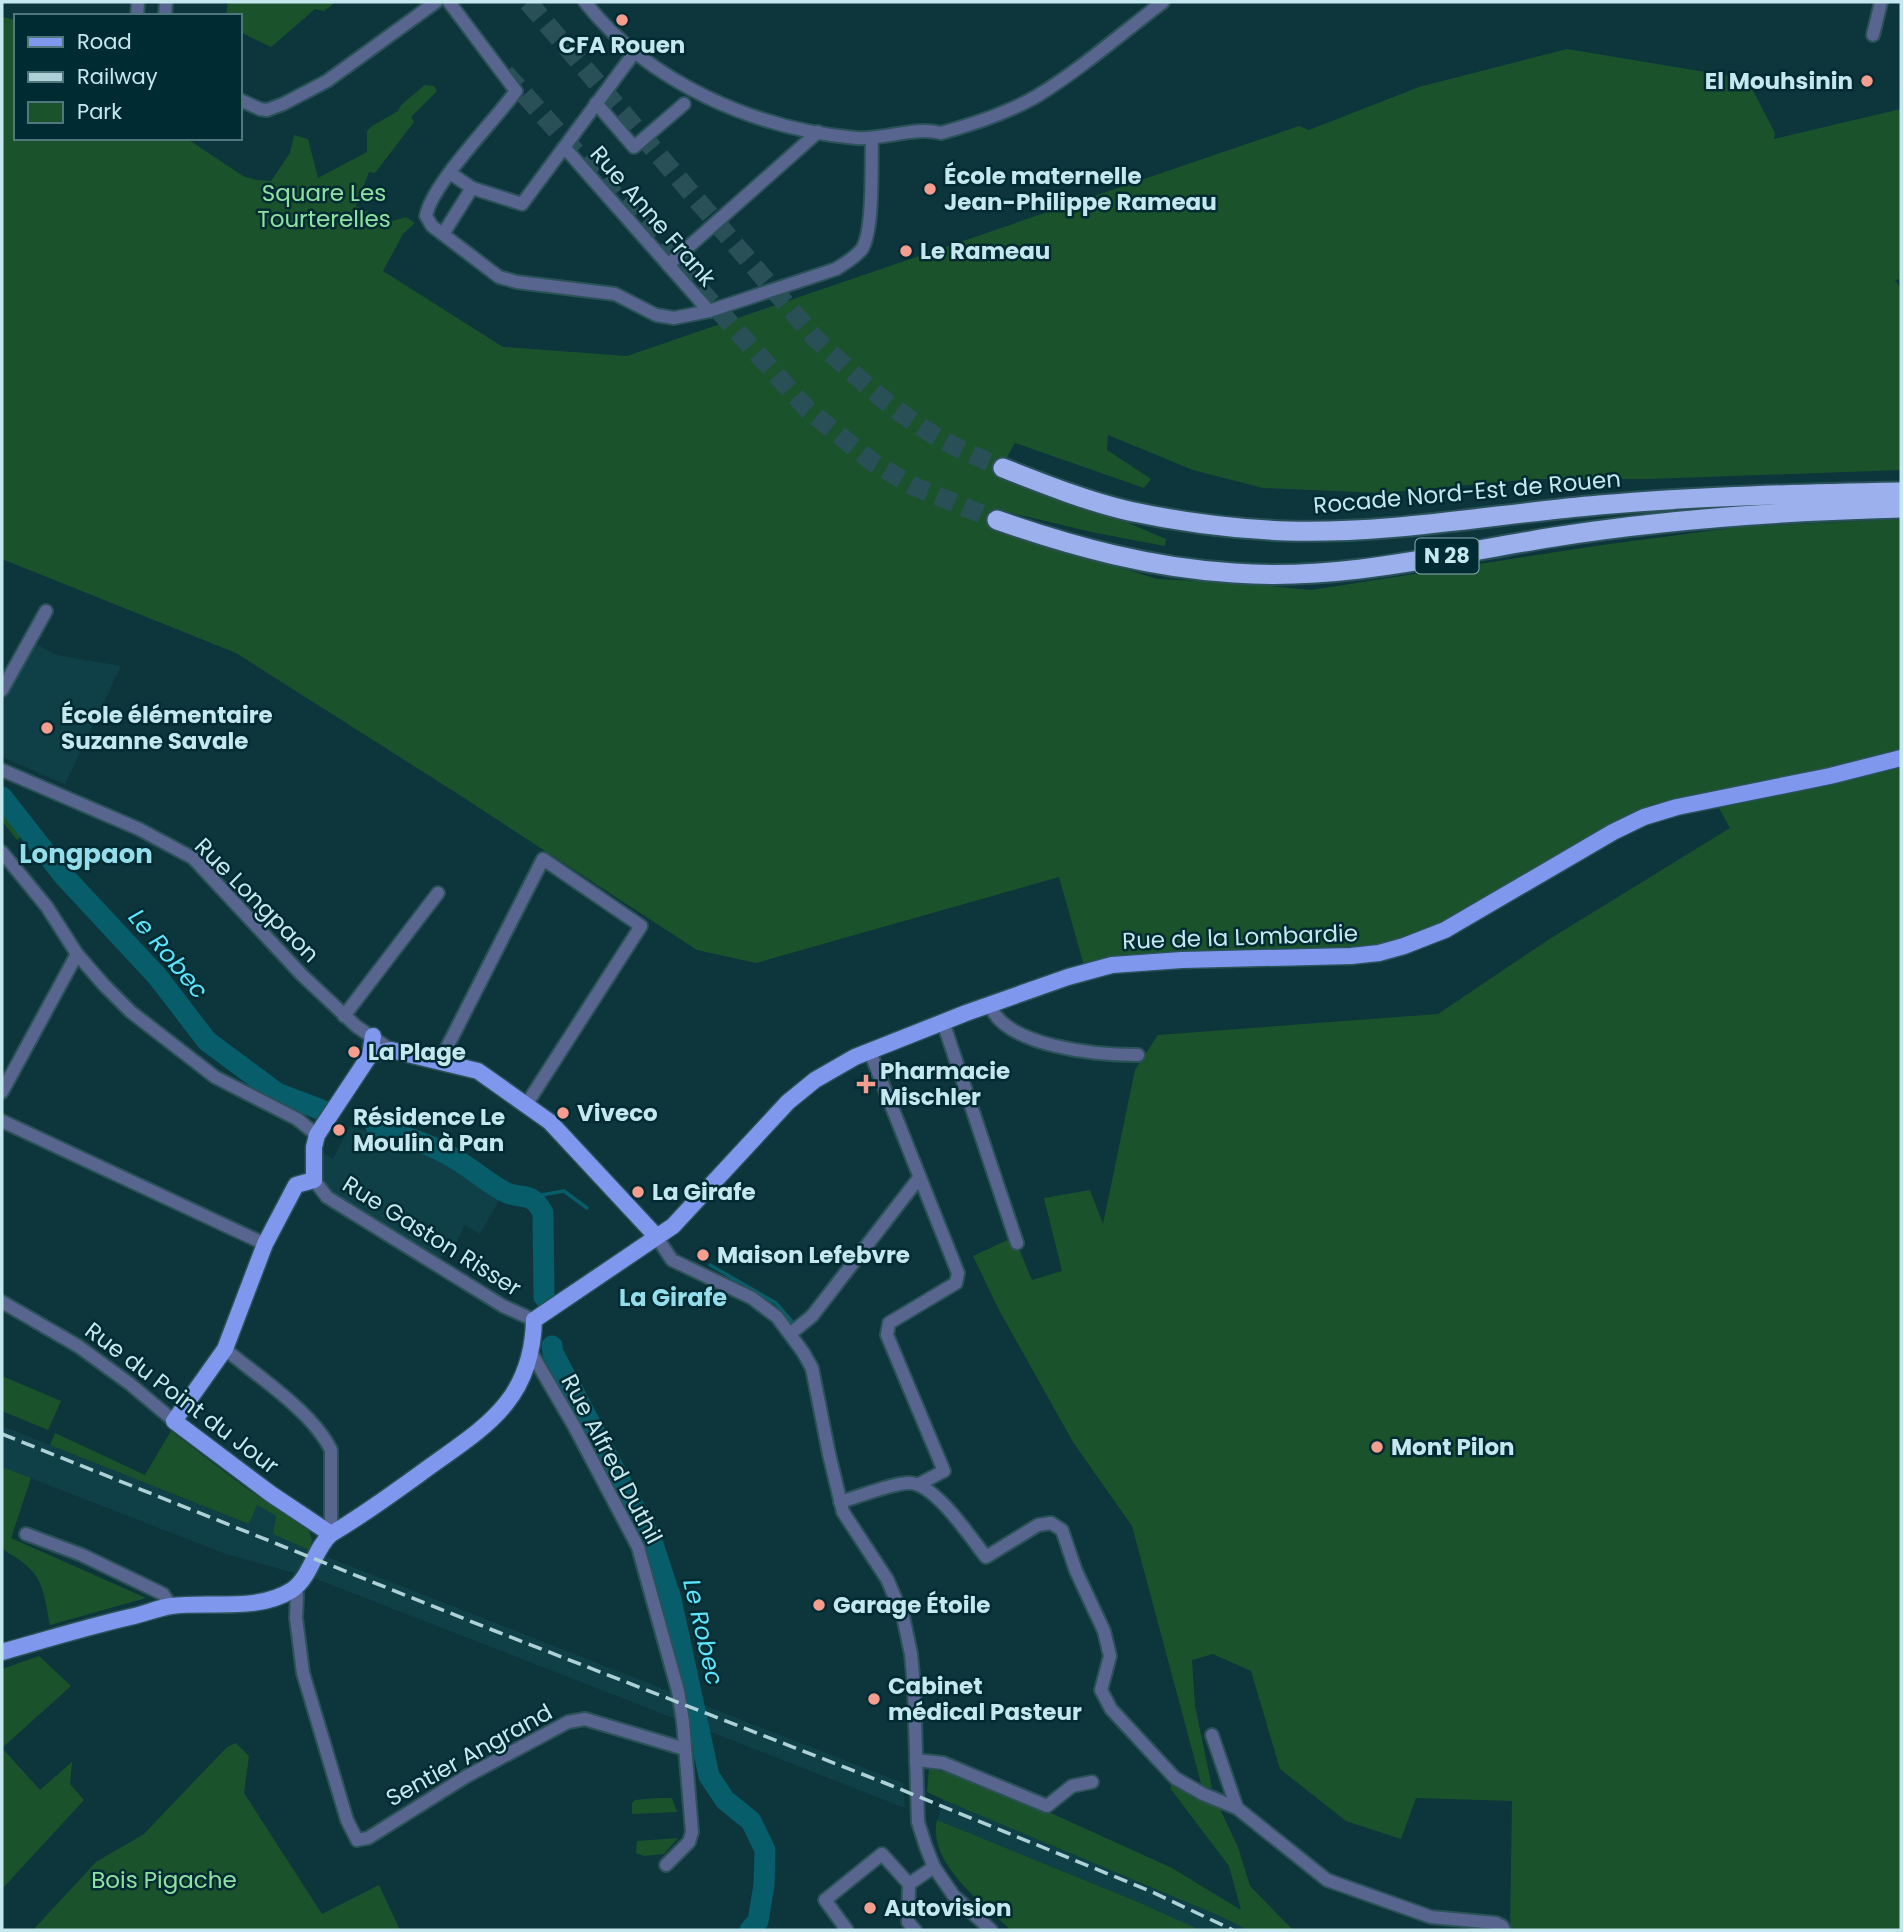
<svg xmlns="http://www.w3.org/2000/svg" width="1903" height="1932" font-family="Poppins,sans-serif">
	<rect width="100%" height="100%" fill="#0d353c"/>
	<g fill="#104047">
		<polygon points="34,643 56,655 121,666 65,784 2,757 2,700"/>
		<polygon points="350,1126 427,1150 484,1181 502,1195 480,1234 465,1225 455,1245 453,1247 449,1245 441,1258 330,1194 321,1177 320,1151 333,1159"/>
		<polygon points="2,1426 249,1524 256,1505 276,1516 273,1534 309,1550 298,1574 226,1554 2,1467"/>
		<polygon points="327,1557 671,1692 676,1719 314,1578"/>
		<polygon points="688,1699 903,1783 905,1808 691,1724"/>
		<polygon points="944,1800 1222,1917 1248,1930 1200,1930 1138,1902 937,1820"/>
	</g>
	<g fill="#1a532b">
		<polygon points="228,2 336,2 324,11 315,9 271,47 240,32 240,16 226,16"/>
		<polygon points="2,17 16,20 16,138 186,138 243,176 256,180 271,181 290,153 294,135 308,139 318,178 367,152 367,131 372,126 398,111 401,105 425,85 434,86 437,91 411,117 414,122 375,173 369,172 356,206 389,222 406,217 415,223 403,234 383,271 503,347 627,356 1299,126 1309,130 1419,87 1567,49 1747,79 1775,133 1774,139 1901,109 1901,279 1895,280 1901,289 1901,470 1650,479 1533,479 1382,493 1263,488 1193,470 1108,435 1107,450 1151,479 1144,488 1015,443 997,475 1091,507 1166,539 1165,546 1096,533 999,510 995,528 1157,579 1239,583 1311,590 1602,545 1739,527 1901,519 1901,1930 1510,1930 1512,1801 1416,1798 1401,1839 1346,1821 1280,1769 1251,1671 1213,1654 1192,1660 1195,1705 1212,1788 1202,1787 1132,1526 1073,1442 999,1310 973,1256 1014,1237 1032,1280 1062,1271 1044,1198 1090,1190 1103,1224 1135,1070 1158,1035 1438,1014 1548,940 1730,828 1715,801 1634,825 1423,944 1086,973 1059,877 756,963 697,950 458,794 236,653 2,559"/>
		<polygon points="2,799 29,831 17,840 2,821"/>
		<polygon points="2,1376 61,1401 48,1430 2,1411"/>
		<polygon points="171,1431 243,1486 309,1531 312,1540 309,1550 273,1534 276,1516 257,1505 249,1524 50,1445 55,1433 145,1475"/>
		<path d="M2 1467 31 1478 11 1538 146 1598 50 1625C42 1581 42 1572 2 1549Z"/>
		<polygon points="39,1656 71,1686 2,1748 40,1790 72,1762 70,1784 84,1800 2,1889 2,1669"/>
		<polygon points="236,1743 249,1756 244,1793 322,1914 379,1885 400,1930 33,1930 96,1862 144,1834 227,1747"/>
		<polygon points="929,1769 953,1774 1053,1814 1172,1868 1241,1910 1229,1866 1170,1788 1174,1781 1193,1798 1219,1807 1238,1847 1250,1886 1293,1930 1248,1930 1222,1917 944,1800 927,1792"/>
		<polygon points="659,1798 672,1798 677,1812 632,1814 632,1803 635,1800"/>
		<path d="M937 1820 1138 1902 1200 1930H1011C983 1904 927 1863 937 1820Z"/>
		<polygon points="678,1838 664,1854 644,1856 636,1853 637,1841"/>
	</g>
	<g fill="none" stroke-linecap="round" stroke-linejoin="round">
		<g stroke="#075d69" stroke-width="3.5">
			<polyline points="530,1197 564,1191 587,1208"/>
			<polyline points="710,1265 776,1303 793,1323"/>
		</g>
		<g stroke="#075d69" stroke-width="21">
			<polyline points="2,797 64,876 157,976 207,1041 277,1093 322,1110"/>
			<path d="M376 1127C402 1136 428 1143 452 1157 470 1167 485 1181 503 1191 520 1201 531 1189 543 1213L544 1297"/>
			<polyline points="552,1346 553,1353 652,1541 671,1599 709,1776 725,1800 751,1821 765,1850 764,1885 758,1921 750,1930"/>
		</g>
		<g stroke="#295057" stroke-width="19" stroke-dasharray="19 10" stroke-linecap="butt">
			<path d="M528 2 815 338C851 372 887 406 929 432 952 447 978 457 1003 468"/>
			<polyline points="505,73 808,410 871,461 913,486 997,520"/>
		</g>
		<g stroke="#2a5258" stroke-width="16">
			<g id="minor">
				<path d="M449 2 516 91C494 122 432 183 426 216L432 226 499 277 517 282 615 294 656 315 674 318 709 311 836 269C845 263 855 258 862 249 874 230 871 163 872 138"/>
				<path d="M585 2C649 83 755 129 856 138 884 140 914 126 941 133 974 124 1008 113 1037 96 1081 69 1122 33 1163 2"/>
				<polyline points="137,16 138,2"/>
				<polyline points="165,16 166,2"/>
				<polyline points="1873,35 1881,2"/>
				<polyline points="240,100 260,109 267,110 283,104 327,81 436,2"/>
				<polyline points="596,103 634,147 684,104"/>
				<polyline points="565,148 709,311"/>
				<polyline points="450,173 472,188 522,204 634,53"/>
				<polyline points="443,234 472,188"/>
				<polyline points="668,265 818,132"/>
				<polyline points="2,690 46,611"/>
				<polyline points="2,770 139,829 193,858 302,975 356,1026 391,1050"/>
				<polyline points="2,852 47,907 77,954 104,985 131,1012 215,1077 297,1119 317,1135"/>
				<path d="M990 1005C1005 1047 1098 1055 1138 1055"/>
				<polyline points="344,1016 438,893"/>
				<polyline points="943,1022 1017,1243"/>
				<polyline points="870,1052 958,1273 956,1283 889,1323 887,1335 944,1471 919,1484"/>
				<polyline points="440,1061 543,859 641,926 526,1105"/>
				<polyline points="2,1092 77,954"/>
				<polyline points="2,1121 265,1244"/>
				<polyline points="314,1180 327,1197 503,1306 534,1320"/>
				<polyline points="656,1236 672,1260 752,1298 777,1317 803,1352 812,1368 829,1454 843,1512 887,1579 903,1616 911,1654 914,1687 918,1822 926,1847 934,1867 954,1896 991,1930"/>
				<polyline points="2,1302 78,1346 130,1384 174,1421"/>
				<polyline points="790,1334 812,1316 919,1178"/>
				<path d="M225 1349C257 1376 313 1412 331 1450V1534"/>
				<polyline points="532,1354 574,1426 638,1547 678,1691 683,1722 692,1832 689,1842 666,1865"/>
				<path d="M840 1502C858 1497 892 1483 909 1483 935 1483 970 1537 986 1557L1038 1525 1051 1523 1062 1530 1076 1571 1104 1631 1110 1656 1101 1690 1111 1709 1175 1778 1203 1794 1237 1808 1327 1880 1431 1917 1496 1923 1502 1926 1504 1930"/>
				<polyline points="26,1534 82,1555 163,1594 171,1606"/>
				<polyline points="294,1589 297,1594 296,1618 303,1673 347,1820 357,1840 368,1838 467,1776 568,1722 585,1719 685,1749"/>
				<polyline points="1212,1735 1237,1808"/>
				<polyline points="916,1760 943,1763 1047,1806 1072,1786 1092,1782"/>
				<polyline points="847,1930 825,1900 882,1854 909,1884"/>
				<polyline points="915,1930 908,1922 909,1884 934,1867"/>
			</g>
		</g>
		<g stroke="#2a5258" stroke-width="19">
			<g id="major">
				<polyline points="370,1055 391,1050 478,1071 550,1122 656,1236"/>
				<polyline points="331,1534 271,1494 174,1421 225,1349 265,1244 296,1185 314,1180 314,1147 317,1135 370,1055 373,1036"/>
				<path d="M2 1652C44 1640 87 1627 130 1617 144 1614 158 1608 171 1606 210 1601 258 1612 292 1590 311 1577 314 1549 331 1534 362 1516 392 1494 421 1473 481 1429 532 1404 534 1320L673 1226 788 1102 815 1080 855 1057 966 1013 1068 977 1112 965 1182 960 1351 956 1379 953 1404 946 1445 930 1613 832 1644 817 1677 807 1830 776 1901 758"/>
			</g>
		</g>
		<g stroke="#2a5258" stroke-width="23">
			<g id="highway">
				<path d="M1003 468C1044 484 1086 501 1129 511 1180 522 1234 529 1287 531 1391 534 1495 514 1599 505 1699 496 1800 494 1901 492"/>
				<path d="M997 520C1074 547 1152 568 1234 573 1342 581 1448 554 1554 537 1668 519 1785 511 1901 508"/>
			</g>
		</g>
		<use href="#minor" stroke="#58658f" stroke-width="12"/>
		<use href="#major" stroke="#7f98ee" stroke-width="16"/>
		<use href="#highway" stroke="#9cb0ee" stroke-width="19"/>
		<polyline stroke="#add1d7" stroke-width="3.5" stroke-dasharray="14 7" stroke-linecap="butt" points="2,1434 490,1629 885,1783 1150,1891 1233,1930"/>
	</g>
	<g fill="#f59d8e" stroke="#012b32" stroke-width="2.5">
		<circle cx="622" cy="20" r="7"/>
		<circle cx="1867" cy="81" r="7"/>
		<circle cx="930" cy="189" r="7"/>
		<circle cx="906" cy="251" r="7"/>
		<circle cx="47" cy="728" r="7"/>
		<circle cx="354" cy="1052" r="7"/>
		<path d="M862.5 1073.5h7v7h7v7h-7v7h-7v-7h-7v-7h7z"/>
		<circle cx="563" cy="1113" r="7"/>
		<circle cx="339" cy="1130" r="7"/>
		<circle cx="638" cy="1192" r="7"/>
		<circle cx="703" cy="1255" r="7"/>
		<circle cx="1377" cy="1447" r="7"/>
		<circle cx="819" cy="1605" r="7"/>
		<circle cx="874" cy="1699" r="7"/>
		<circle cx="870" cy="1908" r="7"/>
	</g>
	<g text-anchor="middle" stroke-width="5" stroke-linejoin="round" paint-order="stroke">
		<rect fill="#012b32" stroke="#8aafb6" stroke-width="2" x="1415.5" y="538.5" width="63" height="35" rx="5"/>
		<g font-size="21" font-weight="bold" fill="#c5e8ee">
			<text x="1447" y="563">N 28</text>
		</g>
		<g font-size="23" font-weight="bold" fill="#c5e8ee" stroke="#012b32" text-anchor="start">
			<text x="622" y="53" text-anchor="middle">CFA Rouen</text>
			<text x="1853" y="89" text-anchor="end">El Mouhsinin</text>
			<text x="944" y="184">École maternelle<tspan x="944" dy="26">Jean-Philippe Rameau</tspan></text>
			<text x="920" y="259">Le Rameau</text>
			<text x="61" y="723">École élémentaire<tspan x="61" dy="26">Suzanne Savale</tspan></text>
			<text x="368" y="1060">La Plage</text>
			<text x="880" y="1079">Pharmacie<tspan x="880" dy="26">Mischler</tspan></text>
			<text x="577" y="1121">Viveco</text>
			<text x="353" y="1125">Résidence Le<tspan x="353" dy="26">Moulin à Pan</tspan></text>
			<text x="652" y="1200">La Girafe</text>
			<text x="717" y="1263">Maison Lefebvre</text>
			<text x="1391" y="1455">Mont Pilon</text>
			<text x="833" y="1613">Garage Étoile</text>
			<text x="888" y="1694">Cabinet<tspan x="888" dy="26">médical Pasteur</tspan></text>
			<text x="884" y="1916">Autovision</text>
		</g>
		<g font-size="23" fill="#8ee2a1" stroke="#012b32">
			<text x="324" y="201">Square Les<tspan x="324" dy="26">Tourterelles</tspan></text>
			<text x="164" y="1888">Bois Pigache</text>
		</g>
		<g font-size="23" fill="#c5e8ee" stroke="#012b32">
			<text transform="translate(653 216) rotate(49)" y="8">Rue Anne Frank</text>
			<text transform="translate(1467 492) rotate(-5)" y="8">Rocade Nord-Est de Rouen</text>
			<text transform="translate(257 900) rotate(45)" y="8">Rue Longpaon</text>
			<text transform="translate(1240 937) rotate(-2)" y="8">Rue de la Lombardie</text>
			<text transform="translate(432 1236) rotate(32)" y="8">Rue Gaston Risser</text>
			<text transform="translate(182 1398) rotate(37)" y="8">Rue du Point du Jour</text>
			<text transform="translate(612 1459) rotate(62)" y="8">Rue Alfred Duthil</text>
			<text transform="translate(469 1755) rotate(-29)" y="8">Sentier Angrand</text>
		</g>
		<g font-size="24" font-style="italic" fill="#5be6fd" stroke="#012b32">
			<text transform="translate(168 954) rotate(50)" y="8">Le Robec</text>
			<text transform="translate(703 1632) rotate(77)" y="8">Le Robec</text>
		</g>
		<g font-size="24" font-weight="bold" fill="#94deeb" stroke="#012b32">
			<text x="673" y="1306">La Girafe</text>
		</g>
		<g font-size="26" font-weight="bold" fill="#94deeb" stroke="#012b32">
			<text x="86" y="863">Longpaon</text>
		</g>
	</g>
	<rect width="1903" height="1932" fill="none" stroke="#c5e8ee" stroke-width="7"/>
	<rect x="14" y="14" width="228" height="126" fill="#012b32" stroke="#4f777d" stroke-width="2"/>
	<rect x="28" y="37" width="35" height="10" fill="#7f98ee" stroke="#4f777d" stroke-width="2"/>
	<text x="77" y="49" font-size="21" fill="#c5e8ee">Road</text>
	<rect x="28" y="72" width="35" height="10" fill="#add1d7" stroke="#4f777d" stroke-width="2"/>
	<text x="77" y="84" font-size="21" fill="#c5e8ee">Railway</text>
	<rect x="28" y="102" width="35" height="21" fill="#1a532b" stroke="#4f777d" stroke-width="2"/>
	<text x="77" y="119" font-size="21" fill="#c5e8ee">Park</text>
</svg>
